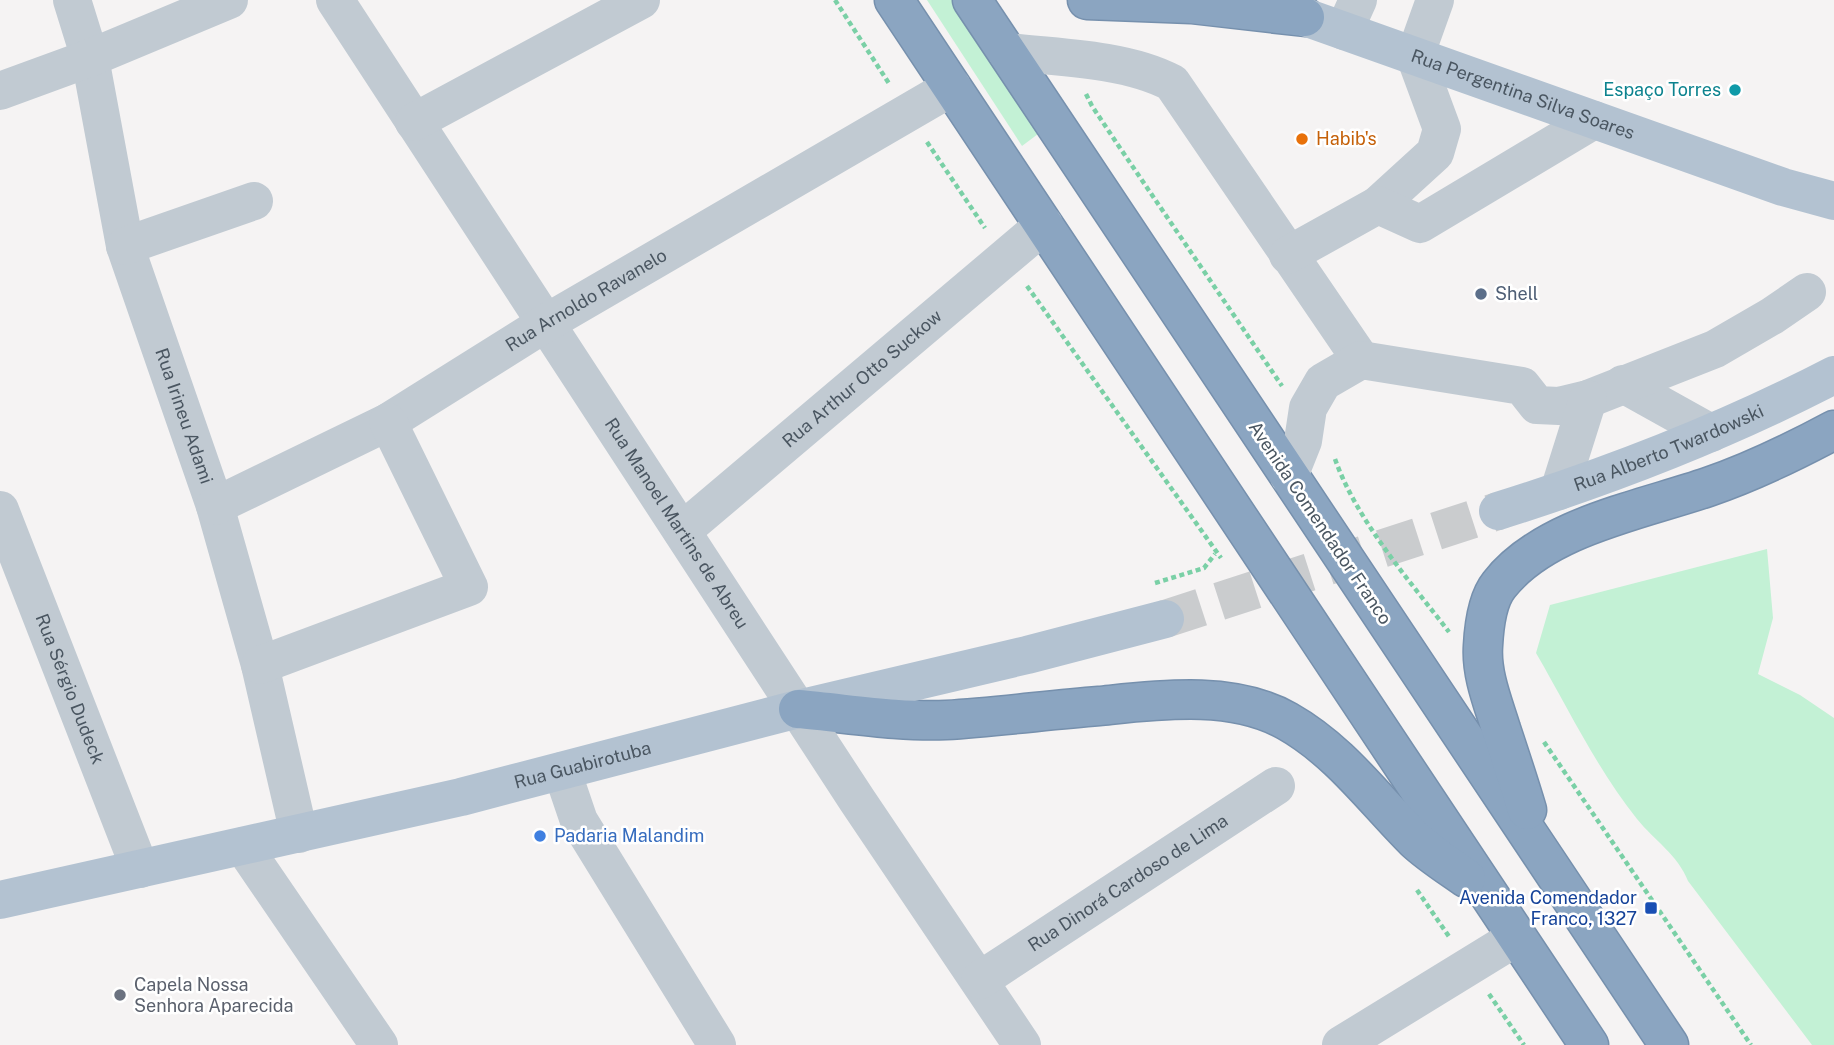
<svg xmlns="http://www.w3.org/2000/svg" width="1834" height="1045" font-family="'Public Sans',sans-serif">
	<rect width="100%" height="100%" fill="#f5f3f3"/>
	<g fill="#c3f1d5">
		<polygon points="927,0 961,0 1046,128 1022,146"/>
		<path d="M1767 549 1773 618 1758 674 1800 695 1834 718V1045H1812L1688 881C1678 855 1654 840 1637 819 1597 769 1568 708 1536 653L1550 605Z"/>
	</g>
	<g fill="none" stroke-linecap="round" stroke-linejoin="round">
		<polyline stroke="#caccce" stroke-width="38" stroke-dasharray="38 19" stroke-linecap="butt" points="1165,619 1498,511"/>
		<g stroke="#7690ad" stroke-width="41">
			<g id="highway">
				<polyline points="894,0 1589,1045"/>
				<polyline points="972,0 1669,1045"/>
				<polyline points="1087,0 1191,4 1305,17"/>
				<path d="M798 709C846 713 897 722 946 720 997 717 1048 710 1099 706 1159 700 1232 690 1287 721 1340 751 1373 798 1415 840 1430 854 1449 866 1466 878"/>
				<path d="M1527 810C1519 783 1510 756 1501 729 1493 703 1481 674 1483 646 1484 627 1487 600 1499 585 1544 527 1641 510 1708 487 1752 472 1793 452 1834 430"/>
			</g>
		</g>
		<g stroke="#7ad0a6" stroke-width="4.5" stroke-dasharray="5 3.5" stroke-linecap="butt">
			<polyline points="835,0 890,85"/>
			<polyline points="1086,94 1092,106 1118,145 1282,386"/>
			<polyline points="927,142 985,228"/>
			<polyline points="1027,286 1221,558"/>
			<path d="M1335 459C1357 521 1409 580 1449 632"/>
			<polyline points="1155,583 1204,568 1215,554"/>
			<polyline points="1544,742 1751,1045"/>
			<polyline points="1417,890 1450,938"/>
			<polyline points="1489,994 1524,1045"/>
		</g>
		<g stroke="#c1cad2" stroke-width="38">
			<path id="s1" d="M72 0 90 58 125 246 215 506 260 665 299 834"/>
			<path id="s2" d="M335 0 857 800 1022 1045"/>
			<polyline points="1344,31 1358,0"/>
			<path d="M1007 52C1057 57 1128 59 1172 83L1361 360"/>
			<polyline points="0,91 90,58 229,0"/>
			<polyline points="414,122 641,0"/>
			<polyline points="1378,205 1435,153 1442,129 1415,56 1435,0"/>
			<polyline points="125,246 254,201"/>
			<polyline points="1288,255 1378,205 1420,224 1594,120"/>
			<polyline points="1623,384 1711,433"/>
			<polyline points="1289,476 1303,441 1308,408 1323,382 1361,360 1522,386 1537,405 1559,406 1588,399 1715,349 1772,316 1807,292"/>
			<polyline points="1559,491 1588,399"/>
			<path id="s3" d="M215 506 388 422 546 323 952 87"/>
			<path id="s4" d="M0 510 140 869"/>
			<path id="s5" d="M682 531 1044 225"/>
			<polyline points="260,665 469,587 388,422"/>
			<polyline points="562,771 579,821 717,1045"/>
			<polyline points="243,846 379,1045"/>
			<path id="s6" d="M980 980 1276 786"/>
			<polyline points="1341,1045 1517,937"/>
		</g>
		<g stroke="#b3c2d1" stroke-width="38">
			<path id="s7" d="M1275 4 1305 17 1783 187 1834 201"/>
			<path id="s8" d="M1498 511C1613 475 1726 431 1834 375"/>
			<path id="s9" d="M0 900 461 797 798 709 1027 655 1165 619"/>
		</g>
		<use href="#highway" stroke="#8ba5c1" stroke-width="38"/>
	</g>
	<circle fill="#0f9aa8" stroke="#fff" stroke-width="2.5" cx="1735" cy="90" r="7"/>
	<circle fill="#e8710a" stroke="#fff" stroke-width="2.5" cx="1302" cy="139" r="7"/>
	<circle fill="#5c6f8a" stroke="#fff" stroke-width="2.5" cx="1481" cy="294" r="7"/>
	<circle fill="#3f7fe0" stroke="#fff" stroke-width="2.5" cx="540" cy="836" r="7"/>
	<rect fill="#1a4fb4" stroke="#fff" stroke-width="2.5" x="1644" y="901" width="14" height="14" rx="3.5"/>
	<circle fill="#6b7280" stroke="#fff" stroke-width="2.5" cx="120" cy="995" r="7"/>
	<g text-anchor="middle" stroke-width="5" stroke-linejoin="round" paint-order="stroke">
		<g font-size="18" fill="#0d838f" stroke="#fff" text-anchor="end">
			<text x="1721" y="96">Espaço Torres</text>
		</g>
		<g font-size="18" fill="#4a5661" stroke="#fff">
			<text dy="6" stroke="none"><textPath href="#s7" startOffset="264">Rua Pergentina Silva Soares</textPath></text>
			<text dy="6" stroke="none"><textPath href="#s3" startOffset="425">Rua Arnoldo Ravanelo</textPath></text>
			<text dy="6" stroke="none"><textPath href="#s5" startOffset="236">Rua Arthur Otto Suckow</textPath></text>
			<text dy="6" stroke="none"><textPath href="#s1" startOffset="432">Rua Irineu Adami</textPath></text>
			<text dy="6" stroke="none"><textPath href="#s8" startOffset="182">Rua Alberto Twardowski</textPath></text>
			<text dy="6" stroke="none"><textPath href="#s2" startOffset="625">Rua Manoel Martins de Abreu</textPath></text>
			<text transform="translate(1320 523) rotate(56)" y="6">Avenida Comendador Franco</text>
			<text dy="6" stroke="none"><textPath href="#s4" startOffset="192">Rua Sérgio Dudeck</textPath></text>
			<text dy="6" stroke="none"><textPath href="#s9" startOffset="598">Rua Guabirotuba</textPath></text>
			<text dy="6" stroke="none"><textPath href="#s6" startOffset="177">Rua Dinorá Cardoso de Lima</textPath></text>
		</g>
		<g font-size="18" fill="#c56008" stroke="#fff" text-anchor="start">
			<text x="1316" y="145">Habib's</text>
		</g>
		<g font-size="18" fill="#4e5e75" stroke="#fff" text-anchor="start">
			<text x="1495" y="300">Shell</text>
		</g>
		<g font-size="18" fill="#366cbe" stroke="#fff" text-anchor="start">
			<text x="554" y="842">Padaria Malandim</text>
		</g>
		<g font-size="18" fill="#164399" stroke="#fff" text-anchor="end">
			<text x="1637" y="904">Avenida Comendador<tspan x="1637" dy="21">Franco, 1327</tspan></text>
		</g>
		<g font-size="18" fill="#5b616d" stroke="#fff" text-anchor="start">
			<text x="134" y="991">Capela Nossa<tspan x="134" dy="21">Senhora Aparecida</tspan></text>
		</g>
	</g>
</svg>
